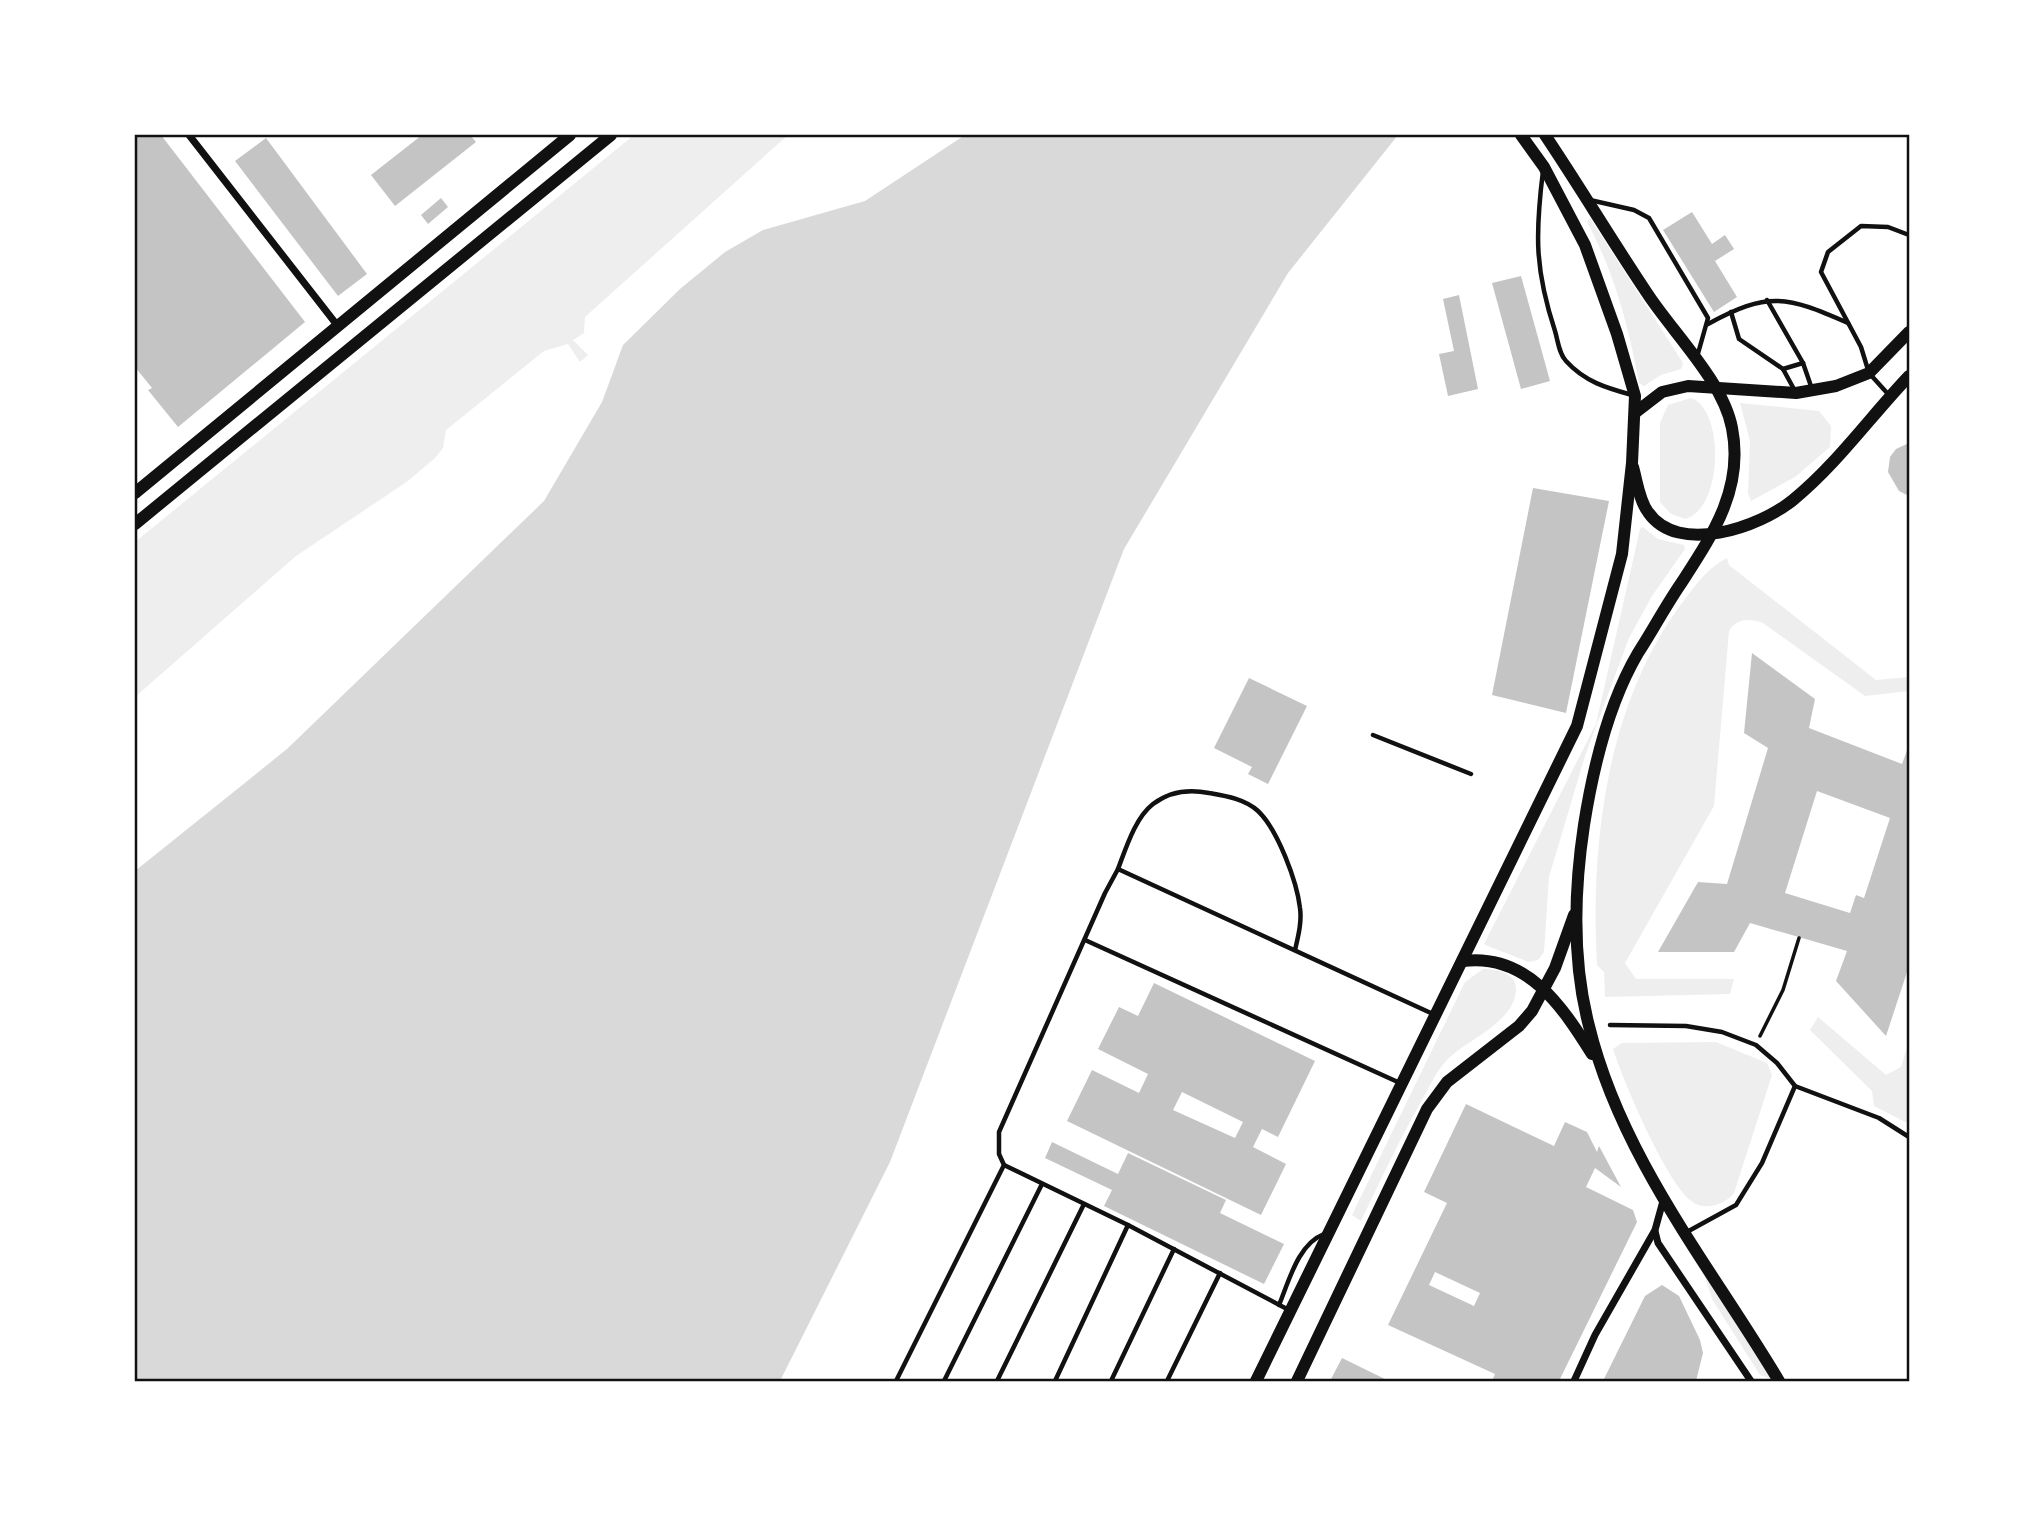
<svg xmlns="http://www.w3.org/2000/svg" width="2044" height="1516" font-family="Overpass,sans-serif">
	<rect width="100%" height="100%" fill="#fff"/>
	<g fill="#eee">
		<polygon points="634,135 788,135 585,317 584,333 573,340 588,355 580,362 568,344 544,351 446,430 443,448 435,458 408,481 296,556 135,697 135,542"/>
		<path d="M1590 218 1683 363 1681 369 1661 375 1644 386 1639 383C1629 328 1614 271 1587 222Z"/>
		<path d="M1691 398C1725 410 1723 509 1685 519L1671 514 1660 502V423L1668 405Z"/>
		<polygon points="1740,403 1819,411 1831,426 1830,447 1795,477 1751,501 1748,493 1750,441"/>
		<path d="M1643 527 1658 539 1684 545 1685 549 1652 596 1629 638 1585 756 1549 877 1544 952 1538 960 1528 962C1518 957 1486 946 1484 944L1596 724 1640 529Z"/>
		<path d="M1727 558 1729 565 1876 680 1909 677V691L1865 696 1763 623C1749 618 1737 618 1729 631L1714 806 1625 963 1636 979H1734L1730 994 1605 997 1604 972 1597 965C1590 843 1607 703 1682 603 1696 585 1707 568 1727 558Z"/>
		<path d="M1483 969C1495 969 1516 972 1516 989 1515 1023 1467 1039 1447 1060 1437 1070 1431 1084 1424 1096 1401 1137 1381 1179 1361 1221L1352 1215 1465 982Z"/>
		<polygon points="1818,1017 1886,1075 1901,1067 1909,1041 1909,1124 1874,1106 1872,1091 1810,1030"/>
		<path d="M1716 1042 1767 1063 1772 1075 1734 1193C1725 1205 1703 1212 1690 1200 1665 1179 1624 1083 1613 1049L1622 1043Z"/>
		<polygon points="1696,1249 1775,1380 1760,1375 1712,1299"/>
	</g>
	<polygon fill="#d9d9d9" points="965,135 1398,135 1288,273 1124,549 890,1162 780,1381 135,1381 135,871 287,749 544,501 602,402 623,345 680,289 725,252 763,230 865,201"/>
	<g fill="#c4c4c4" fill-rule="evenodd">
		<polygon points="135,135 161,135 305,322 178,427 148,390 152,388 135,367"/>
		<polygon points="422,135 470,135 476,142 395,206 371,175"/>
		<polygon points="266,138 367,274 338,296 235,161"/>
		<polygon points="441,198 448,207 428,224 421,215"/>
		<polygon points="1692,212 1712,244 1725,235 1734,249 1715,261 1737,297 1714,312 1663,230"/>
		<polygon points="1521,276 1550,381 1521,389 1492,283"/>
		<polygon points="1459,295 1478,389 1448,396 1439,354 1454,351 1443,299"/>
		<polygon points="1909,443 1909,496 1899,491 1888,472 1890,457 1896,449"/>
		<polygon points="1533,488 1609,501 1566,713 1492,695"/>
		<path d="M1752 653 1815 699 1809 728 1902 764 1909 745V966L1886 1036 1836 981 1847 951 1750 923 1734 952H1658L1698 882 1727 884 1768 748 1744 733ZM1817 791 1890 818 1864 898 1856 895 1850 913 1785 893Z"/>
		<polygon points="1249,678 1307,706 1268,784 1248,774 1252,767 1214,748"/>
		<path d="M1154 983 1315 1061 1278 1137 1262 1129 1253 1147 1286 1164 1261 1215 1067 1121 1092 1070 1139 1093 1148 1074 1098 1049 1119 1007 1138 1016ZM1182 1092 1243 1122 1235 1138 1173 1110Z"/>
		<path d="M1466 1104 1554 1146 1565 1122 1587 1132 1597 1152 1599 1146 1621 1187 1595 1168 1586 1187 1633 1210 1637 1222 1559 1381H1492L1495 1374 1388 1325 1447 1203 1424 1192ZM1435 1272 1480 1293 1474 1306 1429 1285Z"/>
		<polygon points="1052,1142 1118,1174 1128,1153 1226,1200 1220,1213 1284,1244 1264,1284 1104,1206 1112,1190 1045,1158"/>
		<polygon points="1662,1285 1679,1296 1700,1340 1703,1353 1696,1381 1603,1381 1645,1296"/>
		<polygon points="1342,1358 1389,1381 1330,1381"/>
	</g>
	<g fill="none" stroke-linecap="round" stroke-linejoin="round">
		<polyline stroke="#111" stroke-width="3.5" points="1760,1036 1783,990 1799,938"/>
		<g stroke="#111" stroke-width="4.5">
			<path d="M1543 171C1535 235 1535 270 1555 331 1558 341 1559 354 1566 361 1585 382 1607 388 1632 395"/>
			<polyline points="1590,200 1634,210 1649,218 1708,318 1697,357"/>
			<polyline points="1767,300 1803,363 1812,389"/>
			<polyline points="1731,312 1739,339 1783,369 1795,391"/>
			<path d="M1708 324C1768 291 1787 296 1848 323"/>
			<polyline points="1783,369 1803,363"/>
			<polyline points="1888,394 1869,373 1861,347 1821,272 1828,252 1861,226 1888,227 1909,235"/>
			<polyline points="1373,735 1471,774"/>
			<path d="M1118 869C1126 848 1135 818 1153 804 1170 791 1189 789 1209 793 1226 796 1245 799 1258 811 1278 830 1297 882 1300 908 1302 922 1298 937 1295 950"/>
			<polyline points="1085,940 1400,1083"/>
			<polyline points="1610,1025 1686,1026 1722,1032 1756,1045 1777,1063 1795,1086 1879,1118 1909,1137"/>
			<polyline points="1685,1233 1736,1205 1762,1163 1795,1086"/>
			<path d="M1279 1305C1289 1281 1298 1244 1324 1234"/>
			<polyline points="1287,1309 1128,1225 1004,1165 999,1154 999,1132 1105,893 1118,869 1433,1014"/>
			<polyline points="896,1381 1004,1165"/>
			<polyline points="944,1381 1042,1184"/>
			<polyline points="997,1381 1084,1204"/>
			<polyline points="1055,1381 1128,1225"/>
			<polyline points="1111,1381 1174,1249"/>
			<polyline points="1167,1381 1220,1273"/>
		</g>
		<g stroke="#111" stroke-width="7">
			<polyline points="189,135 337,325"/>
			<polyline points="1655,1231 1658,1243 1751,1381"/>
			<polyline points="1574,1381 1595,1335 1655,1230 1663,1201"/>
		</g>
		<g stroke="#111" stroke-width="12">
			<polyline points="1636,412 1662,392 1688,386 1796,393 1836,386 1869,373 1909,332"/>
			<path d="M1633 467C1637 481 1639 500 1648 512 1678 556 1760 527 1793 500 1837 464 1870 417 1909 376"/>
		</g>
		<g stroke="#111" stroke-width="12">
			<path d="M1545 135C1580 187 1612 241 1647 293 1673 333 1723 381 1732 428 1744 488 1713 534 1682 582 1666 605 1653 630 1638 653 1608 704 1593 768 1584 825 1574 891 1572 961 1589 1026 1621 1158 1711 1267 1779 1381"/>
			<polyline points="135,493 570,135"/>
			<polyline points="135,524 611,135"/>
			<path d="M1463 961C1527 953 1562 1006 1592 1054"/>
			<polyline points="1256,1381 1577,726 1622,554 1632,463 1635,396 1617,334 1585,245 1544,167 1521,135"/>
			<polyline points="1297,1381 1427,1109 1447,1082 1519,1026 1532,1011 1555,968 1574,915"/>
		</g>
	</g>
	<rect width="2044" height="1516" fill="none" stroke="#ffffff" stroke-width="273"/>
	<rect x="136" y="136" width="1772" height="1244" fill="none" stroke="#111" stroke-width="2.5"/>
</svg>
